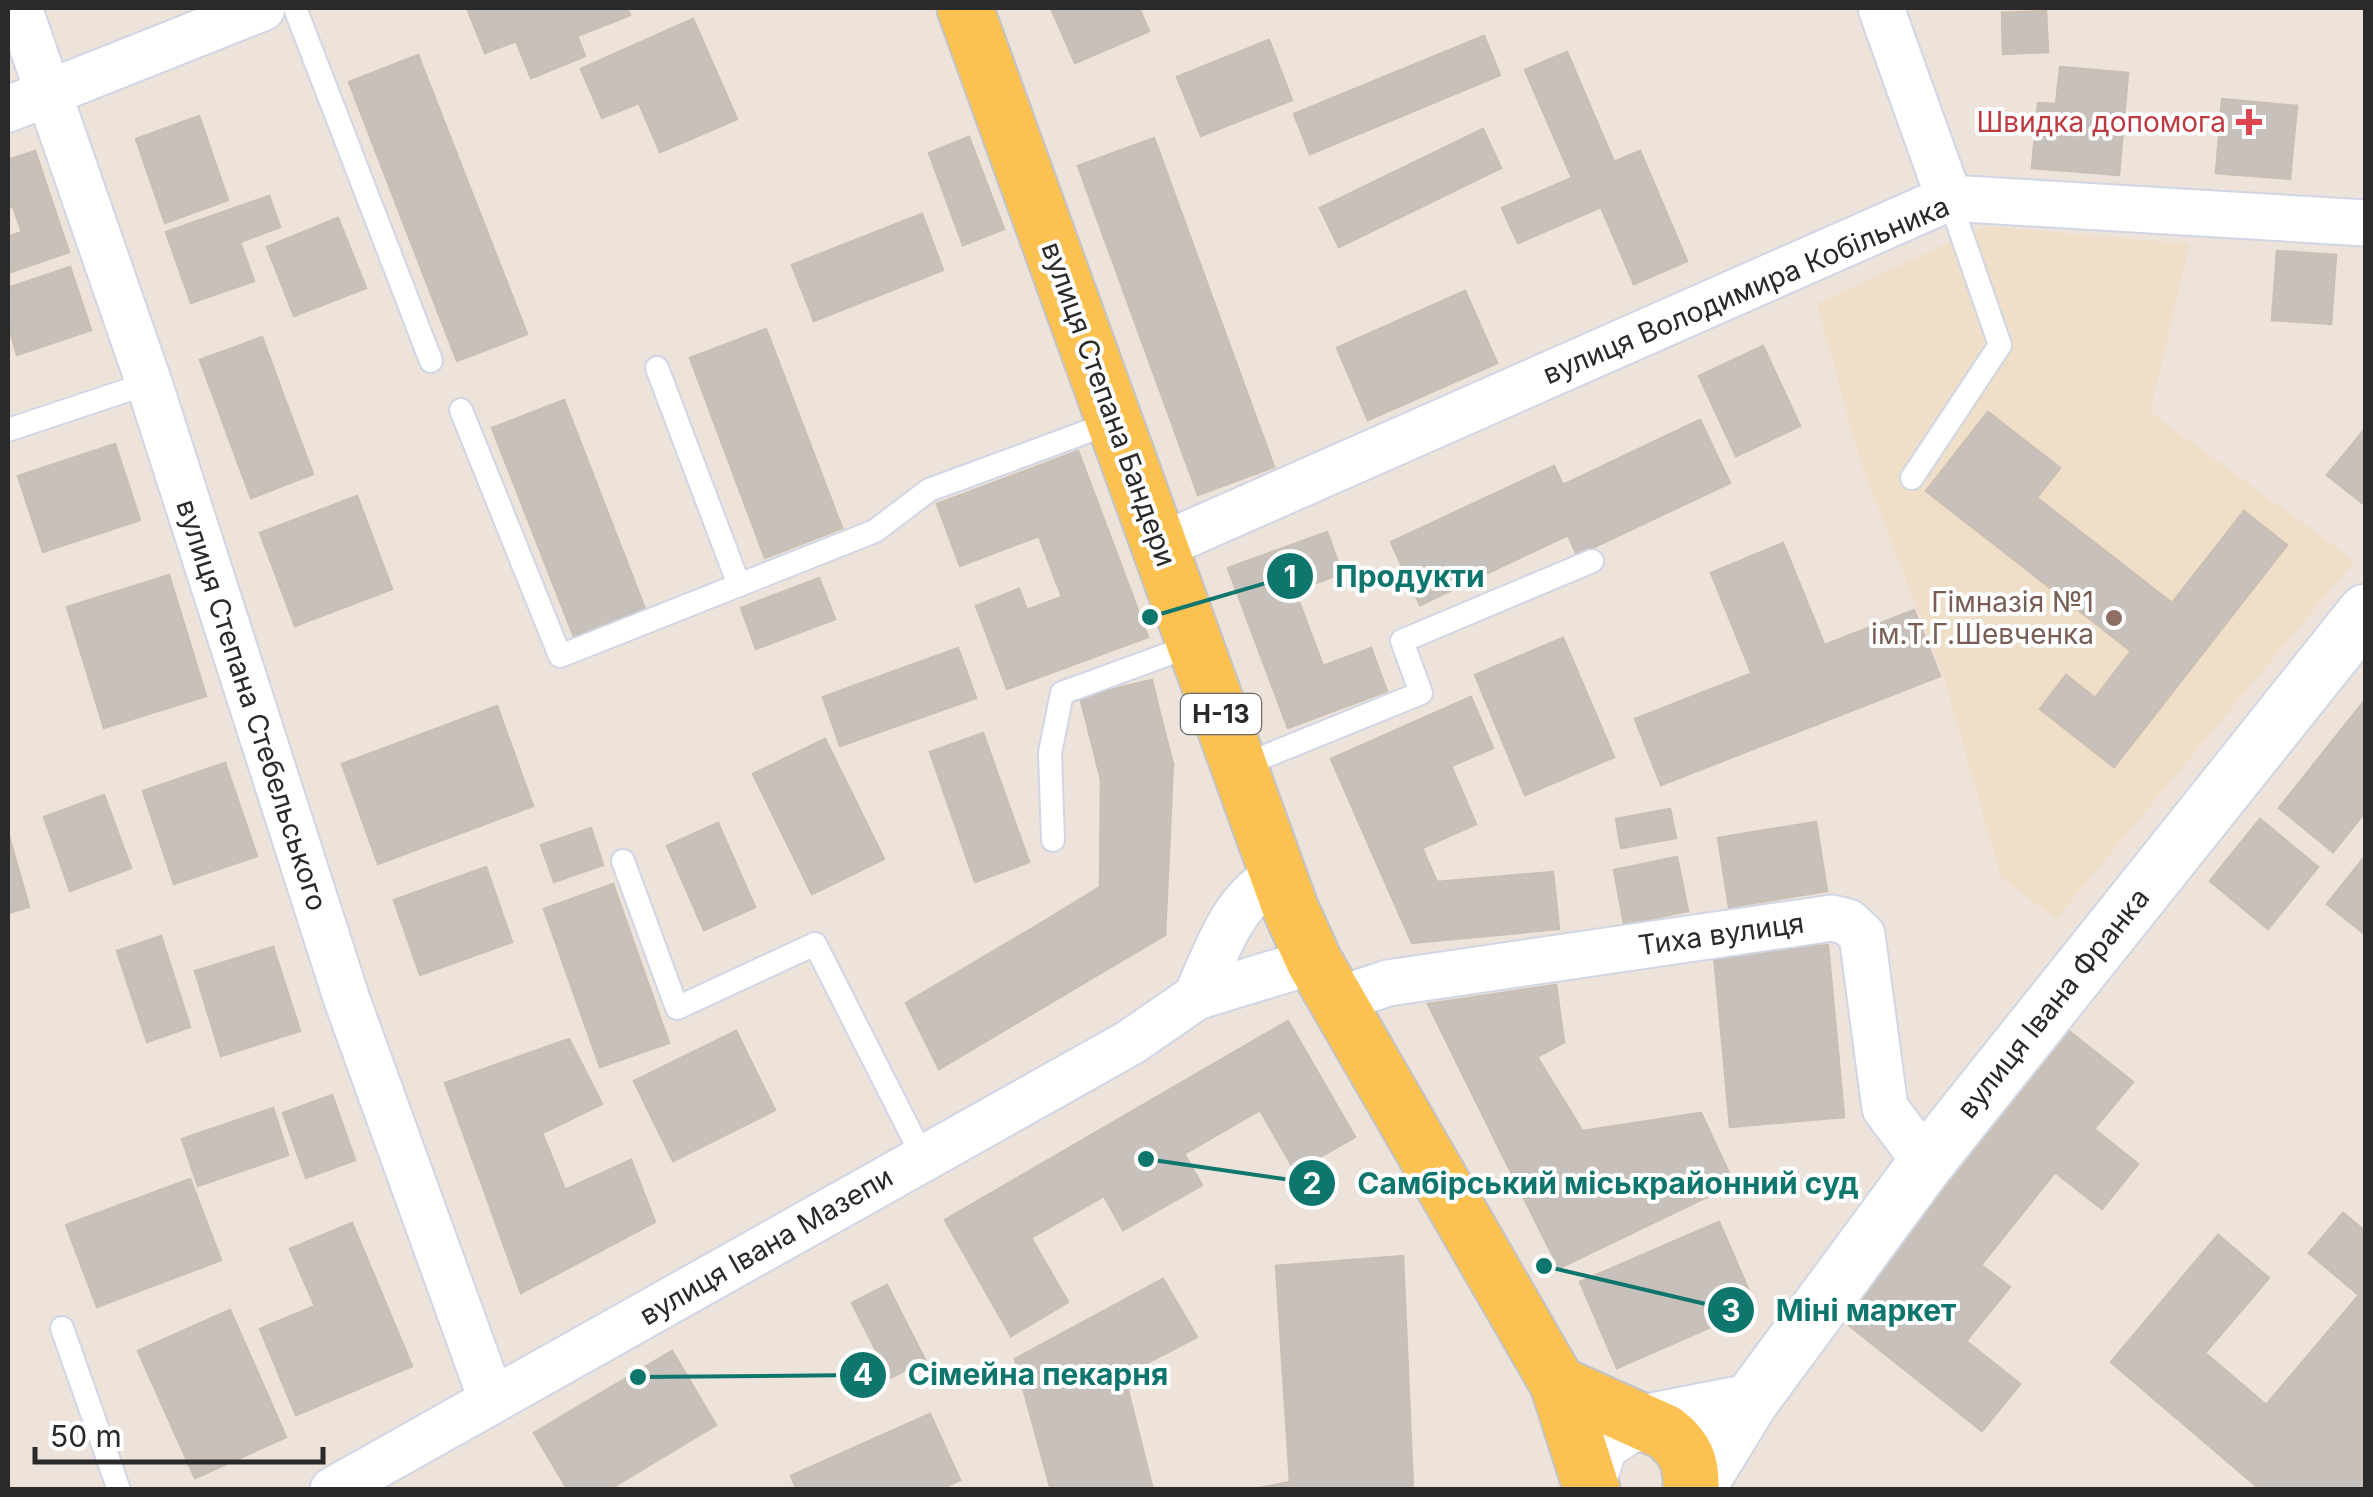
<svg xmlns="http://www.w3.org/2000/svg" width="2373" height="1497" font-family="Inter,sans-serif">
	<rect width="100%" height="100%" fill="#ede3da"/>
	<polygon fill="#f0dfc8" points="1984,226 2190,244 2150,412 2355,561 2056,919 2001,877 1943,675 1861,464 1817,304"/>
	<g fill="#c8c0ba" stroke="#c9bfb4" stroke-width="2.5">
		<polygon points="467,8 627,8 630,15 577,36 585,56 531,78 516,41 485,53"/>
		<polygon points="1051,8 1139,8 1149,31 1075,63"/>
		<polygon points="2046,11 2048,52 2003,54 2002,13"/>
		<polygon points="693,19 737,119 660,152 639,103 602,118 581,69"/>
		<polygon points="1484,36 1500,75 1310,154 1294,114"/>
		<polygon points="1269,40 1292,100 1201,136 1177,77"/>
		<polygon points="1567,52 1614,162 1640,151 1687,261 1634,284 1601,207 1518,243 1502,208 1572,178 1525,70"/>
		<polygon points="418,55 527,334 457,361 349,82"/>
		<polygon points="2060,67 2128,73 2119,175 2032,168 2038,103 2056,104"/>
		<polygon points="2222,99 2297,106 2290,179 2216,173"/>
		<polygon points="199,116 228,200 165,223 136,139"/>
		<polygon points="1483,129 1501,168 1339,247 1320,208"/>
		<polygon points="969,137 1004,229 963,245 929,153"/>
		<polygon points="1154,138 1274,467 1198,495 1078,166"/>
		<polygon points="35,151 69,252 8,273 8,237 22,232 13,206 8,208 8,160"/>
		<polygon points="269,196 280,227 240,242 254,281 191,303 166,232"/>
		<polygon points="922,214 943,270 814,321 792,265"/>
		<polygon points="338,218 366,288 294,316 267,247"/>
		<polygon points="2277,251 2336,255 2331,324 2272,320"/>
		<polygon points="70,267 91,330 17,355 8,324 8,288"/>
		<polygon points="1465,291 1497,363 1368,420 1337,348"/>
		<polygon points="766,329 842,528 765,558 690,358"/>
		<polygon points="262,337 287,405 225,428 200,360"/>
		<polygon points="1763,346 1800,426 1736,456 1699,376"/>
		<polygon points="564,400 645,609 574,637 492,428"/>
		<polygon points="287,405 313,474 251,498 225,428"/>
		<polygon points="1988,412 2060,468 1998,547 1926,491"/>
		<polygon points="1700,420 1730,483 1577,555 1568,535 1420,605 1391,542 1554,466 1563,485"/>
		<polygon points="2366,428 2366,506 2327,475"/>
		<polygon points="115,444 140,520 43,552 18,476"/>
		<polygon points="1078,451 1148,637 1007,689 976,606 1019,589 1027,610 1062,597 1039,536 960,566 937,504"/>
		<polygon points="357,496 392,589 295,626 260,533"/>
		<polygon points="2037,498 2172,603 2244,511 2287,545 2114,767 2040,709 2066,675 2095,698 2131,651 1998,547"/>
		<polygon points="1327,532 1342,573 1295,591 1323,666 1371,648 1387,691 1288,728 1228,568"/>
		<polygon points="1783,543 1824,644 1752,674 1711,573"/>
		<polygon points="169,575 206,696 104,728 67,607"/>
		<polygon points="819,578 835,619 756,649 741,608"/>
		<polygon points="1914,610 1940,676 1661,785 1635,719"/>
		<polygon points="1563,638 1614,757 1525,795 1475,675"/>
		<polygon points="958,648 976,698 840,746 823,697"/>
		<polygon points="1152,680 1161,718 1090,736 1080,697"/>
		<polygon points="1471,697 1493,748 1451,766 1476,824 1422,848 1437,882 1553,872 1559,929 1412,943 1331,759"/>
		<polygon points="2365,700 2366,811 2333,852 2279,808"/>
		<polygon points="497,706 533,806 378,864 342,764"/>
		<polygon points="1161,718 1173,764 1101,780 1090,736"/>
		<polygon points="983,733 1029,862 975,882 930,752"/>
		<polygon points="825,739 884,859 812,894 753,774"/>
		<polygon points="225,763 257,856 174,884 143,791"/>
		<polygon points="1173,764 1165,935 1062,996 1038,925 1100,887 1101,780"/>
		<polygon points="104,795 131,868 70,891 44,817"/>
		<polygon points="1670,809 1676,838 1621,848 1616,819"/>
		<polygon points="2260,819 2318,867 2268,929 2210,881"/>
		<polygon points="1816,822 1827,891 1729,907 1718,838"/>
		<polygon points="718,823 755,907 704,930 667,846"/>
		<polygon points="591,828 603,865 554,882 541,845"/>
		<polygon points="8,833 29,907 8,913"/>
		<polygon points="2366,855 2366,935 2327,904"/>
		<polygon points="1677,857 1688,911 1624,924 1614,870"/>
		<polygon points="486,867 512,942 420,975 394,900"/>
		<polygon points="613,884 669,1043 600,1067 544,909"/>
		<polygon points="1038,925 1062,996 939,1069 906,1003"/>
		<polygon points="161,936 190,1027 147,1042 117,951"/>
		<polygon points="1828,945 1844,1117 1730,1127 1714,955"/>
		<polygon points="273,947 300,1031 221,1056 195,971"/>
		<polygon points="1556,985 1564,1042 1537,1057 1583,1132 1497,1144 1428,1004"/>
		<polygon points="1288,1021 1355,1137 1295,1171 1260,1110 1184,1154 1202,1185 1123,1230 1104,1196 1031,1238 1068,1302 1011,1336 945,1220"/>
		<polygon points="736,1031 775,1110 673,1161 634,1081"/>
		<polygon points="2070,1032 2133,1082 2094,1129 2138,1164 2102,1209 2055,1172 1981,1265 2010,1287 1966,1341 2020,1384 1982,1431 1841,1319"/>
		<polygon points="569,1039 602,1104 542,1133 549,1150 480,1179 445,1083"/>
		<polygon points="332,1095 355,1160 306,1178 283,1113"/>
		<polygon points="273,1108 288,1155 198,1186 182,1139"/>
		<polygon points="1701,1113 1734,1184 1559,1268 1497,1144"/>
		<polygon points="549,1150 565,1190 631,1160 655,1222 521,1293 480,1179"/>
		<polygon points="190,1179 221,1260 97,1307 66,1225"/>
		<polygon points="2343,1213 2366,1232 2366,1490 2261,1490 2111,1362 2218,1235 2269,1278 2205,1353 2266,1405 2359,1295 2309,1253"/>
		<polygon points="1719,1222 1756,1307 1617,1368 1580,1282"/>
		<polygon points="352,1223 412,1366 296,1415 260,1329 315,1306 290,1249"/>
		<polygon points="1403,1256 1413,1490 1249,1490 1290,1482 1276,1266"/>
		<polygon points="1163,1279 1197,1337 1124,1375 1153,1490 1051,1490 1015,1359"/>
		<polygon points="887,1285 925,1360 890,1378 852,1303"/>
		<polygon points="230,1310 286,1437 195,1478 138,1351"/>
		<polygon points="672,1351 716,1425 608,1490 568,1490 534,1433"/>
		<polygon points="930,1414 960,1480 939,1490 797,1490 791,1476"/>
	</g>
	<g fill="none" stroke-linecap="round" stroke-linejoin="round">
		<g stroke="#d0d6e4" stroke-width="26">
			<g id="lane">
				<polyline points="295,8 431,361"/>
				<polyline points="657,368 739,585"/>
				<polyline points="461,410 560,656 875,531 929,490 1116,421"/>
				<polyline points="8,430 149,383"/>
				<polyline points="1912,478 2000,345 1949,198"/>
				<polyline points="1239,767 1421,693 1402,641 1592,561"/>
				<polyline points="1053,840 1050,753 1062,693 1196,644"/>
				<polyline points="623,861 677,1008 815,944 923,1157"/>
				<polyline points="62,1328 119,1490"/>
			</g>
		</g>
		<g stroke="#d0d6e4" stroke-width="49">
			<g id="street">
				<polyline points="19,8 149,383 347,1000 492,1401"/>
				<polyline points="1881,8 1949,198"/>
				<polyline points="8,109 262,8"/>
				<polyline points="1161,546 1949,198 2366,223"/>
				<path d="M1196 997C1217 952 1232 899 1278 876"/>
				<polyline points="1337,1000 1388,983 1832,918 1848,922 1862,935 1885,1108 1926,1163"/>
				<polyline points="333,1490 1131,1042 1196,997 1314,961"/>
			</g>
		</g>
		<g stroke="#d0d6e4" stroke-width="59">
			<g id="secondary">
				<polyline points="1590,1475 1600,1444 1627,1426 1750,1402"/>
				<polyline points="1696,1490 1750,1402 1926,1163 2366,612"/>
			</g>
		</g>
		<g stroke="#c3c3c3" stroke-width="59">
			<g id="primary">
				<polyline points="965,8 1291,910 1314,961 1558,1384 1592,1490"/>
				<path d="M1558 1384 1665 1432C1686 1448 1692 1463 1691 1490"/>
			</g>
		</g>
		<use href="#lane" stroke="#fff" stroke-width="22"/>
		<use href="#street" stroke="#fff" stroke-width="45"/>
		<use href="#secondary" stroke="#fff" stroke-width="55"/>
		<use href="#primary" stroke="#fcc251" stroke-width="55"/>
	</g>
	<path fill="#e0444e" stroke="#fff" stroke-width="4" d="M2244 107h10v10h10v10h-10v10h-10v-10h-10v-10h10z"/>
	<circle fill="#8d6e63" stroke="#fff" stroke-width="4" cx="2114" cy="618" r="10"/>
	<g text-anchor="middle" stroke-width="8" stroke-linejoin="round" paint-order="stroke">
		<rect fill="#fff" stroke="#6a6a6a" stroke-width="2.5" x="1181" y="694" width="80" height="40" rx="8"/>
		<g font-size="25" font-weight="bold" fill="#2a2a2a">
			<text x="1221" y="723">Н-13</text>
		</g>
		<g font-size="28" fill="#be3a42" stroke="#fff" text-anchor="end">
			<text x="2226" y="132">Швидка допомога</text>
		</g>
		<g font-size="28" fill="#2a2a2a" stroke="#fff">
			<text transform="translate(1746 290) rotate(-23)" y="10">вулиця Володимира Кобільника</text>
			<text transform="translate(1109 404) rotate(70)" y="10">вулиця Степана Бандери</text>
			<text transform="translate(252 705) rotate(72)" y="10">вулиця Степана Стебельського</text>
			<text transform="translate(1721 934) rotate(-8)" y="10">Тиха вулиця</text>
			<text transform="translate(2053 1003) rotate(-51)" y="10">вулиця Івана Франка</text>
			<text transform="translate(766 1246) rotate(-30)" y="10">вулиця Івана Мазепи</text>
		</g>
		<g font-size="28" fill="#785e54" stroke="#fff" text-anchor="end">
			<text x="2094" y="612">Гімназія №1<tspan x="2094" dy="32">ім.Т.Г.Шевченка</tspan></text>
		</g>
	</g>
	<path fill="none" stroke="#0f766e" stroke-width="4" d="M1150 617L1290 576M1146 1159L1312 1183M1544 1266L1731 1310M638 1377L863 1375"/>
	<g fill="#0f766e" stroke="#fff" stroke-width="4">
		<circle cx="1150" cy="617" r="10"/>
		<circle cx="1146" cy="1159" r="10"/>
		<circle cx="1544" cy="1266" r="10"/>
		<circle cx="638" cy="1377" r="10"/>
		<circle cx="1290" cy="576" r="25"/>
		<circle cx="1312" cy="1183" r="25"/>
		<circle cx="1731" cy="1310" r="25"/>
		<circle cx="863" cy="1375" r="25"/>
	</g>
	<g font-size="30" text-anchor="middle" font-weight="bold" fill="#fff">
		<text x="1290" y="587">1</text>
		<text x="1312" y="1194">2</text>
		<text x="1731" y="1321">3</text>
		<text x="863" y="1385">4</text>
	</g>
	<g font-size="30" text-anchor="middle" font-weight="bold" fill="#0f766e" stroke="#fff" stroke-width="8" stroke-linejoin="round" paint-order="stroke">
		<text x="1410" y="587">Продукти</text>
		<text x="1608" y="1194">Самбірський міськрайонний суд</text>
		<text x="1866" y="1321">Міні маркет</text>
		<text x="1038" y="1385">Сімейна пекарня</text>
	</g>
	<rect width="2373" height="1497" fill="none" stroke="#2a2a2a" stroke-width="20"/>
	<path d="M35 1447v15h288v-15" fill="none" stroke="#2a2a2a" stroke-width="5"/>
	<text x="50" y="1447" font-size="30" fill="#2a2a2a" stroke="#ffffff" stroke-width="8" paint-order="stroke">50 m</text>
</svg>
